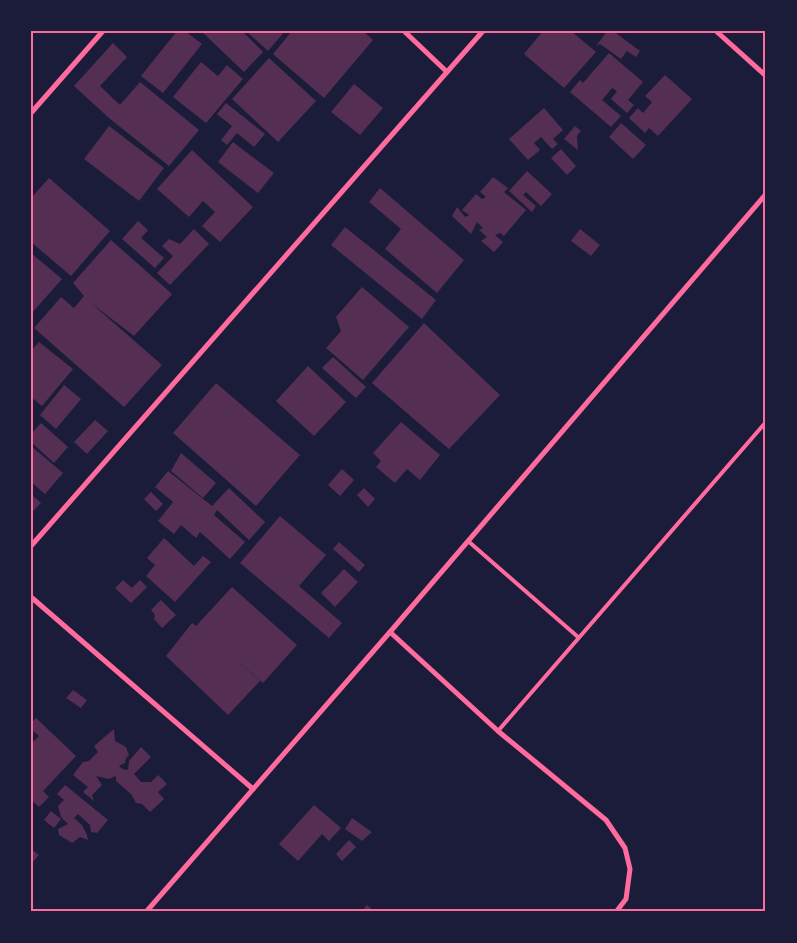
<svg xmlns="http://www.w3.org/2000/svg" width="797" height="943" font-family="Karla,sans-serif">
	<rect width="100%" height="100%" fill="#1b1b3a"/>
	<g fill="#542f53">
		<polygon points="177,31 185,31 202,44 163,93 141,76"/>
		<polygon points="201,31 242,31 263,52 244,72"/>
		<polygon points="246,31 285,31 268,51"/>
		<polygon points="292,31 363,31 373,40 324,98 273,54"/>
		<polygon points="543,31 571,31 596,52 564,88 524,54"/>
		<polygon points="607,31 613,31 640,51 636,57 627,51 621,59 600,44 596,46"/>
		<polygon points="113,43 127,57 100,86 120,105 140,82 199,130 169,166 109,118 74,86"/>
		<polygon points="609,53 643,82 628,100 634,105 627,113 611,99 617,91 612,88 602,100 621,116 611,127 570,92 580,80 583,83"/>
		<polygon points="269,58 316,101 278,142 232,99"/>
		<polygon points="201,62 218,76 227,65 243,79 206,123 173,97"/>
		<polygon points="665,75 692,99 658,136 649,128 645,133 629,118 638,108 643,113 652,102 645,96"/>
		<polygon points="354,84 383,108 360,135 331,112"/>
		<polygon points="226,103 265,134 254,147 237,133 227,145 221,140 232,126 217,114"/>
		<polygon points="544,108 563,130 553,139 558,144 552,149 541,137 534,143 540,150 528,160 509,139"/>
		<polygon points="621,123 646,145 633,159 609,137"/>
		<polygon points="109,126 164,168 139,201 84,159"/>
		<polygon points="575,126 581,131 577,136 578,150 564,139"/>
		<polygon points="233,142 274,173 258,193 218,162"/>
		<polygon points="561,149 576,166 567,175 551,158"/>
		<polygon points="192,150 253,207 220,242 202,226 215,212 203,201 189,217 157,189"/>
		<polygon points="527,171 552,194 541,206 526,192 523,195 536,206 532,212 509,191"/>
		<polygon points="493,177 508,188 504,192 526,210 504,236 500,233 495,235 503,242 494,252 481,241 487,237 479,230 483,228 477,222 471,234 452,216 457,207 465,217 469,215 462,210 476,194 482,199 486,197 480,192"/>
		<polygon points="49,178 110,231 71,276 31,242 31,198"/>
		<polygon points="380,188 464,260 437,293 385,249 401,229 369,202"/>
		<polygon points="138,221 148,230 141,238 164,258 155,268 122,239"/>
		<polygon points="345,227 436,300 422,319 331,245"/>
		<polygon points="194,229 209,244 170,285 157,273 173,256 162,246 169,239 180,244"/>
		<polygon points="580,229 600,245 591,256 571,241"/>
		<polygon points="111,240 172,294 134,336 91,303 162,365 124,407 34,328 61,297 74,308 84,296 73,283"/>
		<polygon points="31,253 62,279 31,314"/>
		<polygon points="362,287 409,327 363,380 326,348 341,331 336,317"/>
		<polygon points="424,323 500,395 449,449 372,383"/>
		<polygon points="39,342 73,369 42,406 31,397 31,351"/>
		<polygon points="333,357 366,387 356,398 322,368"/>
		<polygon points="308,366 346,402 314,436 276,401"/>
		<polygon points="216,383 300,455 256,506 173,433"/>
		<polygon points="64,385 81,399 56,429 40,415"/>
		<polygon points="95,420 108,431 87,454 74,442"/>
		<polygon points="401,422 440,455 420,480 407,469 395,483 376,467 381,461 373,453"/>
		<polygon points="41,423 68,447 54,463 31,442 31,434"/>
		<polygon points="31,446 63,473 45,494 31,482"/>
		<polygon points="181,453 216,483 203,498 171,471"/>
		<polygon points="342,469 354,480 340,496 328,485"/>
		<polygon points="168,471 212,506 229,488 265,522 249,540 217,510 214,515 245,542 230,559 200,532 196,538 181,525 174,534 158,521 173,502 155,487"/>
		<polygon points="364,488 375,499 368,507 357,495"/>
		<polygon points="151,492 163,504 156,511 144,499"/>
		<polygon points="31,494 41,503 31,513"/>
		<polygon points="280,516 326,555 299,586 342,623 329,638 240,563"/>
		<polygon points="164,538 194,566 203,556 211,562 175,602 146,576 155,565 147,558"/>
		<polygon points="339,542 365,565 359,572 333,549"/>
		<polygon points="344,569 358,582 335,607 321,593"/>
		<polygon points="123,580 132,588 140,580 147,587 131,603 115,588"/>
		<polygon points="232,587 297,645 263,683 231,656 260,681 228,715 166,656 192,623 196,626"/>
		<polygon points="161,600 176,615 162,628 154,619 155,615 151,610"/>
		<polygon points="73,690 87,700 81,708 66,698"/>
		<polygon points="36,718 76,756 43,791 49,797 39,807 31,800 31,744 39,736 31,729 31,723"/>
		<polygon points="114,729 115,741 126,747 129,755 126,758 125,763 119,766 122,769 128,770 129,761 141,747 151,757 134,774 141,782 151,782 158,775 167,784 158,792 164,799 150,812 142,804 136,803 131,794 116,781 116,776 109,779 96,776 102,785 92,795 94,801 83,792 88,787 73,775 83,762 89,761 98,752 94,746"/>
		<polygon points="65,785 108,820 97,833 91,832 90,825 78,814 74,818 82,825 87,835 88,840 80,837 72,843 59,835 58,829 68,824 61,817 58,806 64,800 57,794"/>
		<polygon points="314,805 341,828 329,841 322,834 298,861 279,844"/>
		<polygon points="51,811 61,819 54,828 44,820"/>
		<polygon points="352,818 372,832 362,841 345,829"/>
		<polygon points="349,840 356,847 342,861 336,854"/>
		<polygon points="31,849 39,855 31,864"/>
		<polygon points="367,905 375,912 361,912"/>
	</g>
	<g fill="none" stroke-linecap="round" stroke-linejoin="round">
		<g stroke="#ff6b9d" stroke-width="4">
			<polyline points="468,541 578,637"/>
			<polyline points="498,731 766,422"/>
		</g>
		<g stroke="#ff6b9d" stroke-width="5">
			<polyline points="404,31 447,72"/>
			<polyline points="716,31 766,76"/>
			<polyline points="31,113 103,31"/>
			<polyline points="31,546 483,31"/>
			<polyline points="31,597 253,789"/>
			<polyline points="390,632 498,731 606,820 625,848 630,869 626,899 616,912"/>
			<polyline points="146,912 390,632 766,194"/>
		</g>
	</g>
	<rect width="797" height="943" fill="none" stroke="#1b1b3a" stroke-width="65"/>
	<rect x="32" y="32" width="732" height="878" fill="none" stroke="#ff6b9d" stroke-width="2"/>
</svg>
